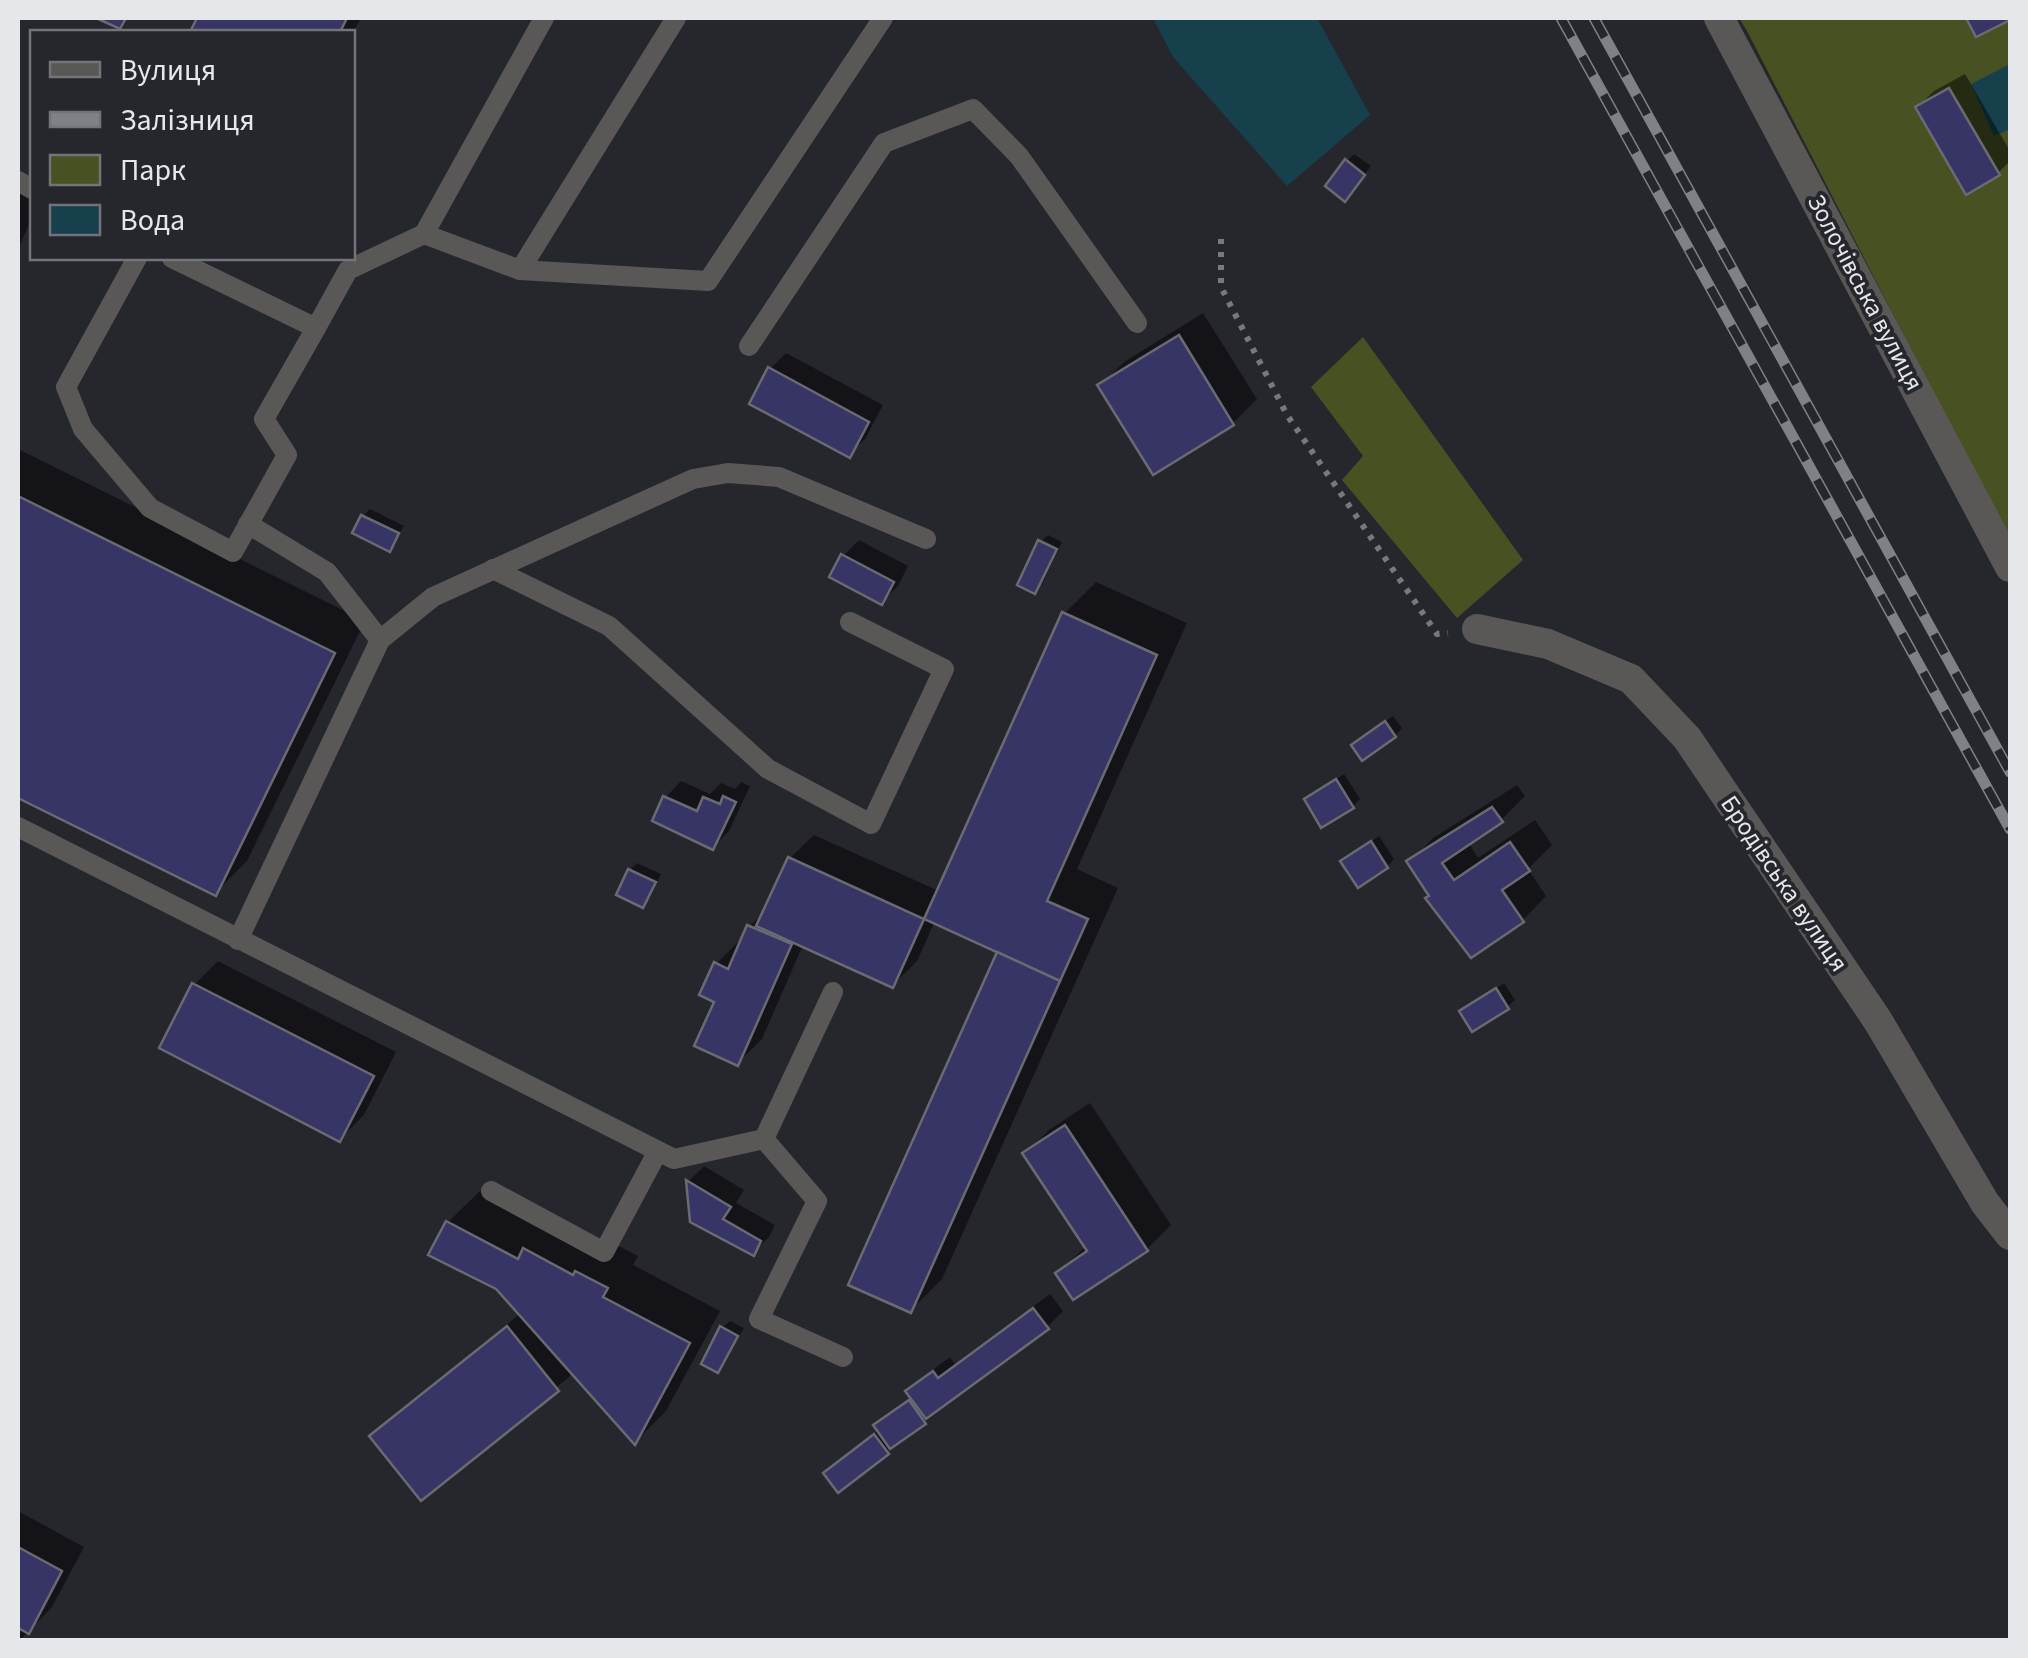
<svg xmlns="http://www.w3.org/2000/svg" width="2028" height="1658" font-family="'Source Sans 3',sans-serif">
	<rect width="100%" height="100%" fill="#26272d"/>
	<g fill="#475122">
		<polygon points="1739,18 2010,18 2010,541 1747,31"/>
		<polygon points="1363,337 1523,560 1457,618 1342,480 1363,456 1311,387"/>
	</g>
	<g fill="#16414c">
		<polygon points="1153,18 1317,18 1370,115 1287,186 1173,57"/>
		<polygon points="2010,64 2010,129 1994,136 1971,84"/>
	</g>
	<g fill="#0007">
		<polygon points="200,18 361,18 352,35 193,32"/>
		<polygon points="1965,74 2010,151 2010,161 1998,173 1918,107 1934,91"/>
		<polygon points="1354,154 1371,166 1352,191 1347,161"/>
		<polygon points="18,171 32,178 32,218 18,249"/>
		<polygon points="1203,313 1257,399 1233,423 1100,386 1124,362"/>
		<polygon points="786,353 883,405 865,439 849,455 770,369"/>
		<polygon points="18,449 365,621 247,861 215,893 18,795"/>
		<polygon points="370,509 404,526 390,549 363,516"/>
		<polygon points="1048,535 1062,542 1042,584 1034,591 1040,542"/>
		<polygon points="859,540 908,566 898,586 882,602 843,556"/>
		<polygon points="1096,582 1187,623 1077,869 1118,888 942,1279 911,1310 1001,951 935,921 917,961 893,985 803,945 762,1039 738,1063 717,1000 716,964 740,940 743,941 750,926 767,909 790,858 814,835 939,891 1064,614"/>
		<polygon points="1393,716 1402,728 1395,736 1362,738"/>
		<polygon points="1344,774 1360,799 1353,806 1307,799"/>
		<polygon points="681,781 710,794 721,783 735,789 741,782 750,786 729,831 713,847 655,819 666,797"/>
		<polygon points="1517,785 1525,796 1501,820 1468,842 1478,858 1535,820 1552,845 1528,869 1546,896 1523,920 1432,895 1410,862 1433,838"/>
		<polygon points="1379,836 1394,859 1387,867 1343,861"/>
		<polygon points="637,863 661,874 650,898 643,905 630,870"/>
		<polygon points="218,961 396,1052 364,1115 340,1139 194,985"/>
		<polygon points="1504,983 1515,1000 1507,1007 1462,1011"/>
		<polygon points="1090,1103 1171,1225 1147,1249 1058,1273 1086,1246 1025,1154 1049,1130"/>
		<polygon points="704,1166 744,1190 736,1203 775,1225 769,1237 753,1253 692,1220 689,1181"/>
		<polygon points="480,1191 548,1227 609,1241 638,1256 633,1265 720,1311 666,1411 635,1442 574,1373 421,1498 373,1437 396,1413 521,1313 448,1222"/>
		<polygon points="1050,1294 1063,1311 1047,1327 887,1452 826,1473 879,1429 884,1419 913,1398 908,1391 924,1376 950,1357 955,1364"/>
		<polygon points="730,1321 744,1328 718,1370 722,1328"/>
		<polygon points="18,1511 84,1547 52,1607 20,1640"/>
	</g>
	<g fill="#373466" stroke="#6a6a72" stroke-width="2.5">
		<polygon points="96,18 126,18 120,29"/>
		<polygon points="197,18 347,18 340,32 190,32"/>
		<polygon points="1966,18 2010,18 2010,20 1976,37"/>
		<polygon points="1949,88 2000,175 1966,195 1915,107"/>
		<polygon points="1345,159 1365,175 1345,202 1325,186"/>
		<polygon points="1179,335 1234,425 1153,475 1097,385"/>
		<polygon points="768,367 869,422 850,458 749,404"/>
		<polygon points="18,496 335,653 216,896 18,798"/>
		<polygon points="361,515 399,533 390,552 352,533"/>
		<polygon points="1038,540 1057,549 1035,594 1017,585"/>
		<polygon points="841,554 894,582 882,605 829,577"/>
		<polygon points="1062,612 1157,655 1047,901 1088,919 1060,981 924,919"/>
		<polygon points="1385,721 1396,737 1362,761 1351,745"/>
		<polygon points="1336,779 1354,808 1321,828 1304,799"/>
		<polygon points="663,796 697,811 703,797 720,804 723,796 736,802 713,850 652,821"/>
		<polygon points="1492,807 1503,822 1442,863 1454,880 1510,842 1530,871 1502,890 1524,922 1471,958 1425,898 1429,896 1406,861"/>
		<polygon points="1371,841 1388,868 1358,888 1340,861"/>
		<polygon points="788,857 924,919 893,988 756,926"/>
		<polygon points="628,869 656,882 643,908 616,895"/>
		<polygon points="747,925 792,944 738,1066 694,1046 714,1002 699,995 714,962 728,969"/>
		<polygon points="997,952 1060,981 911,1313 848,1285"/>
		<polygon points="192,983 374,1076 340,1142 159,1048"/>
		<polygon points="1496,988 1509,1009 1472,1032 1459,1011"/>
		<polygon points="1065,1125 1148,1251 1073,1300 1055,1273 1087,1251 1022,1153"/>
		<polygon points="686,1180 731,1207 723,1219 761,1241 754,1256 690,1222"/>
		<polygon points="446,1221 518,1259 523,1248 573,1275 575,1271 608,1288 603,1297 690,1343 635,1445 496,1289 428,1255"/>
		<polygon points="1033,1308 1049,1329 926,1419 905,1391 933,1371 938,1378"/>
		<polygon points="507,1326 559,1391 421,1501 369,1436"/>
		<polygon points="720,1326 738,1336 718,1373 701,1364"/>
		<polygon points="909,1400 926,1424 890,1449 873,1425"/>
		<polygon points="874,1434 889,1454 838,1493 823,1473"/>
		<polygon points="18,1547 62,1571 29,1634 20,1629 18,1632"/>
	</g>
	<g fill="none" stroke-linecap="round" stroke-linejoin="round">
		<polyline stroke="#78797e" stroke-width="6" stroke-dasharray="5 8" stroke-linecap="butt" points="1221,239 1221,287 1287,415 1437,634 1448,633"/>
		<g stroke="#5a5856" stroke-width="20">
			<polyline points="18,181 32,189"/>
			<polyline points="424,234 544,18"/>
			<polyline points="137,258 66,387 83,429 150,508 233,552 287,455 264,419 316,328"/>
			<polyline points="172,258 316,328 348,270 424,234 520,270 708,281 883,18"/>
			<polyline points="520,270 676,18"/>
			<polyline points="749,346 884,143 973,109 1019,156 1137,323"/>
			<polyline points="248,524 327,572 380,640"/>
			<polyline points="493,569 609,626 768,769 871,824 944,669 850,622"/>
			<polyline points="18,827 674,1159 764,1139 833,992"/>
			<polyline points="238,940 380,640 433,597 693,479 728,473 779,477 926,539"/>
			<polyline points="764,1139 817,1201 759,1319 843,1357"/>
			<polyline points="491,1191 604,1252 658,1151"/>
		</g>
		<g stroke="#5a5856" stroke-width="30">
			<polyline points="1719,18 2010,567"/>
			<polyline points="1477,629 1548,644 1631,679 1687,738 1878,1021 1985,1203 2010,1235"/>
		</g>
		<g stroke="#808186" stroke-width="11">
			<g id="rail">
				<polyline points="1561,18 2010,829"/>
				<polyline points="1594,18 2010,772"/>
			</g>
		</g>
		<use href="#rail" stroke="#26272d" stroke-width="8" stroke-dasharray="22" stroke-linecap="butt"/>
	</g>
	<g text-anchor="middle" stroke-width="8" stroke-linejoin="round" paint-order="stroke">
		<g font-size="25" fill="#e6e7eb" stroke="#26272d">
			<text transform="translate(1866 292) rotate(62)" y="9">Золочівська вулиця</text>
			<text transform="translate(1785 883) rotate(56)" y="9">Бродівська вулиця</text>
		</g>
	</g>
	<rect width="2028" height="1658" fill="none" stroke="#e6e7eb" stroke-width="40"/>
	<rect x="30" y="30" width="325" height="230" fill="#26272d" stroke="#737479" stroke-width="2.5"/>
	<rect x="50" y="62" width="50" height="15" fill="#5a5856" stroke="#737479" stroke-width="2.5"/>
	<text x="120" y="80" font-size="30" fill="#e6e7eb">Вулиця</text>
	<rect x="50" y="112" width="50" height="15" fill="#808186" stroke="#737479" stroke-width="2.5"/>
	<text x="120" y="130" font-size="30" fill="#e6e7eb">Залізниця</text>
	<rect x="50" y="155" width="50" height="30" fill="#475122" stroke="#737479" stroke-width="2.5"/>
	<text x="120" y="180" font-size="30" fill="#e6e7eb">Парк</text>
	<rect x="50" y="205" width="50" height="30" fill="#16414c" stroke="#737479" stroke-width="2.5"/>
	<text x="120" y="230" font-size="30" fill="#e6e7eb">Вода</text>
</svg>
